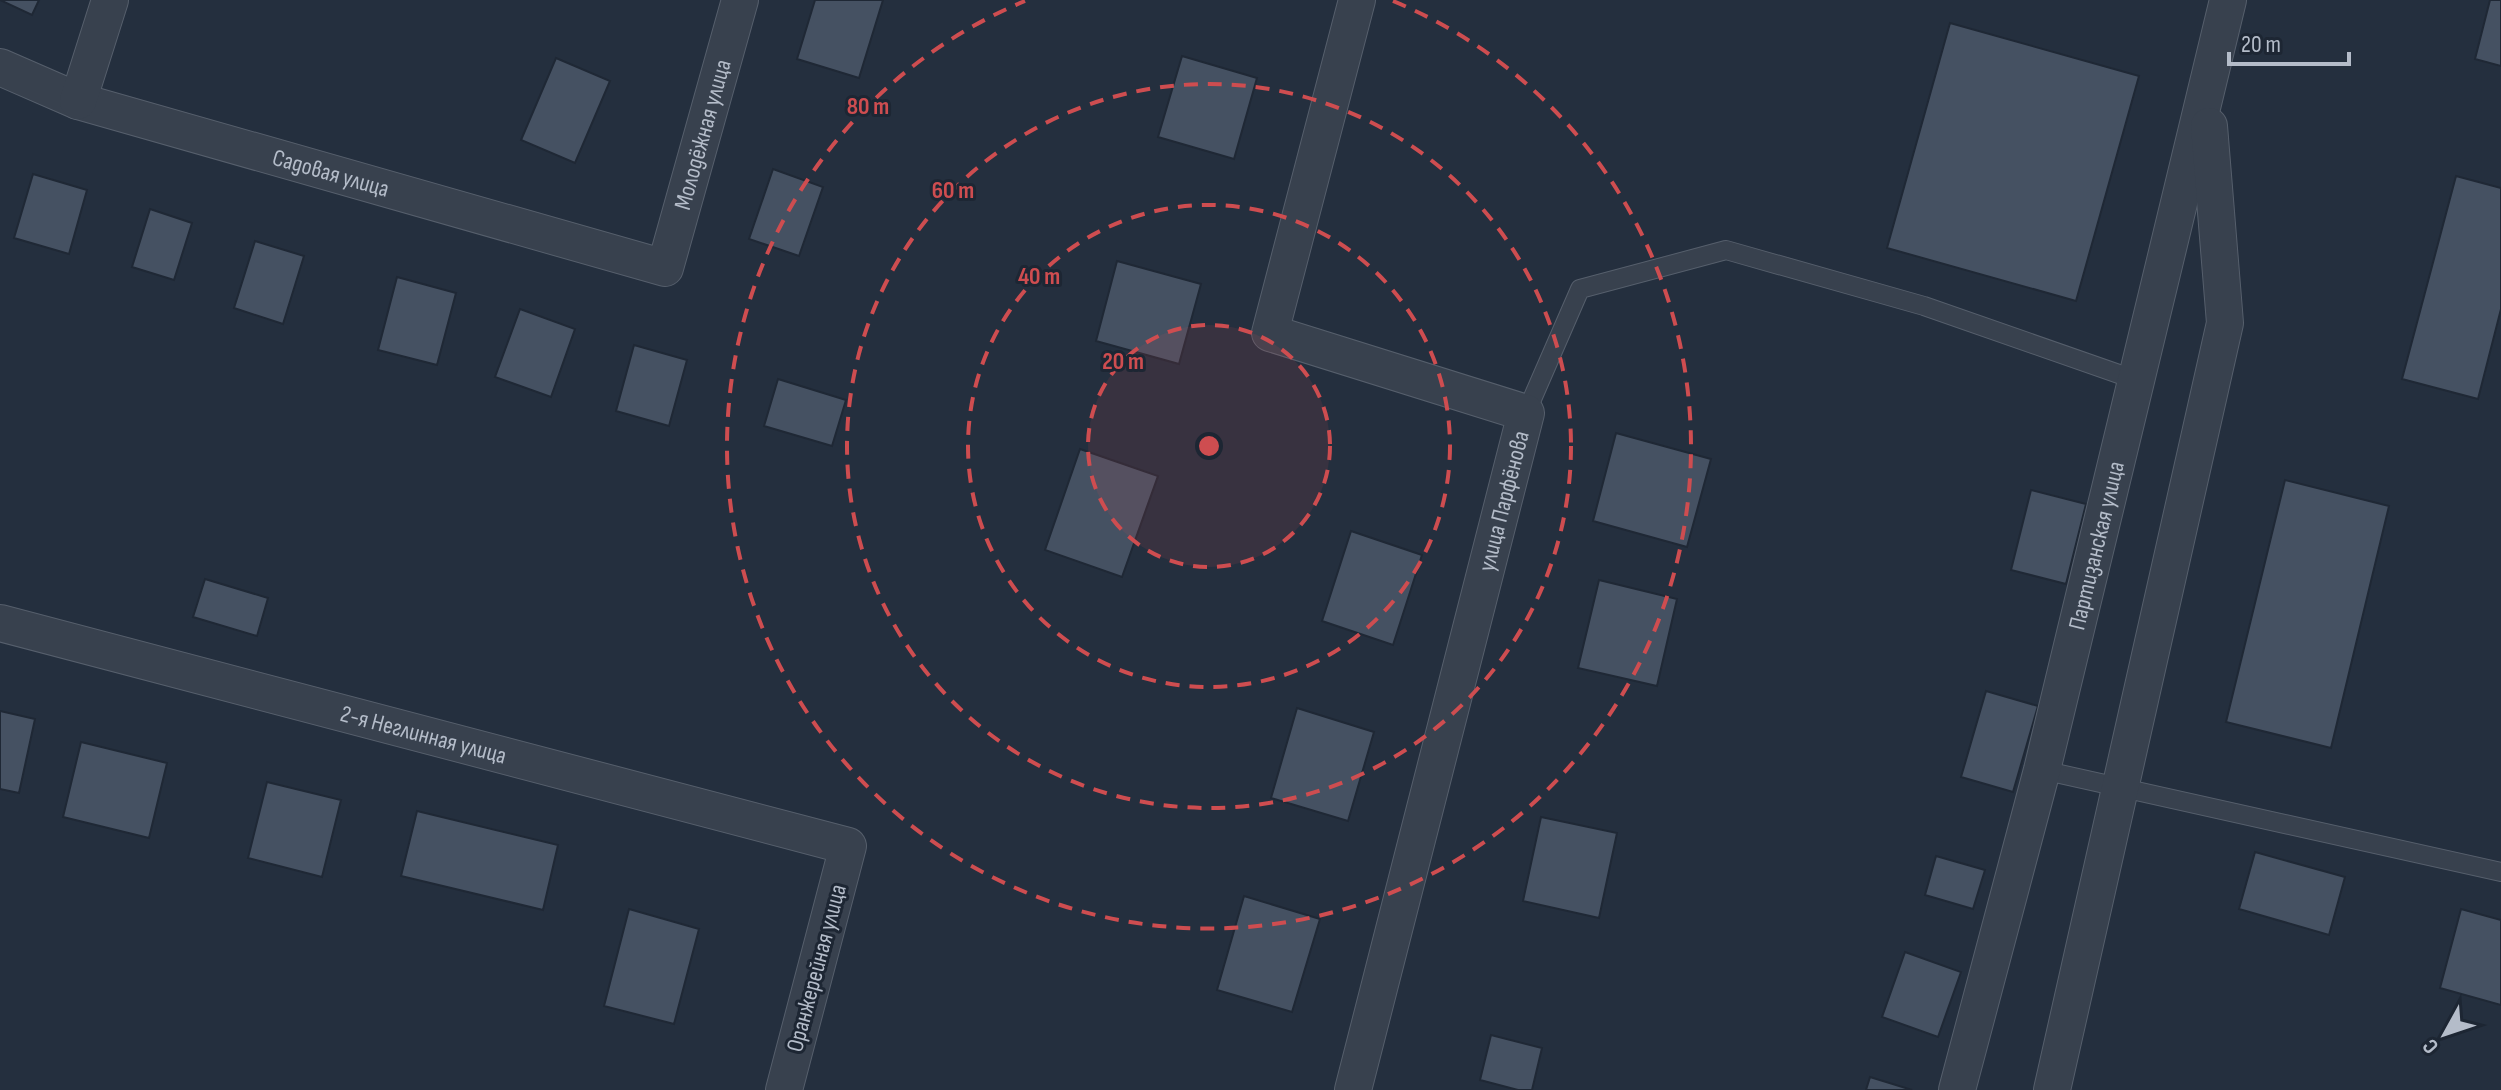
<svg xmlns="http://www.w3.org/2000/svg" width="2501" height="1090" font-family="'Sofia Sans Condensed',sans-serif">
	<rect width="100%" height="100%" fill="#242f3e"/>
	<g fill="#455162" stroke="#1f2835" stroke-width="2">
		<polygon points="0,0 39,0 32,15"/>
		<polygon points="815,0 883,0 859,78 797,59"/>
		<polygon points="2490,0 2501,0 2501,66 2475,59"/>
		<polygon points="1950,23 2139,76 2076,301 1887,248"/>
		<polygon points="1182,56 1257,78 1234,159 1158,137"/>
		<polygon points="556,58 610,81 575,163 521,140"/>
		<polygon points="773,169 823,187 799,256 749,239"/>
		<polygon points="33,174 87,190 69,254 14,238"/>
		<polygon points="2456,176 2501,188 2501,309 2478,399 2402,379"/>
		<polygon points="150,209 192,223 174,280 132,267"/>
		<polygon points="255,241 304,256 283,324 234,308"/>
		<polygon points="1117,261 1201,284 1179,364 1096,341"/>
		<polygon points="397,277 456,293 437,365 378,350"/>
		<polygon points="520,309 575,329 551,397 495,377"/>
		<polygon points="634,345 687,360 669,426 616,411"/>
		<polygon points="778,379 846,400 832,446 764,426"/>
		<polygon points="1616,433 1711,459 1687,547 1593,521"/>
		<polygon points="1080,449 1158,476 1122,577 1045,550"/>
		<polygon points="2285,480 2389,506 2331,748 2226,722"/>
		<polygon points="2031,490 2086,504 2066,584 2011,570"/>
		<polygon points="1351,531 1422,555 1393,645 1322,621"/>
		<polygon points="205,579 268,598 257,636 193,617"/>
		<polygon points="1599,580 1677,599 1657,686 1578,668"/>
		<polygon points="1986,691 2038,706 2013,792 1961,777"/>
		<polygon points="1297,708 1374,732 1348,821 1271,798"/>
		<polygon points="0,711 35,719 19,793 0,789"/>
		<polygon points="81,742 167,763 149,838 63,817"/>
		<polygon points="267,782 341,800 322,877 248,858"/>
		<polygon points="417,811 558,845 543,910 401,876"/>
		<polygon points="1541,817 1617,833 1599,918 1523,901"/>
		<polygon points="2255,852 2345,877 2329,935 2239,909"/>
		<polygon points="1936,856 1985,870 1973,909 1925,895"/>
		<polygon points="1244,896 1320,919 1292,1012 1217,990"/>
		<polygon points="629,909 699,929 674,1024 604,1006"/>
		<polygon points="2461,909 2501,920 2501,1005 2440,988"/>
		<polygon points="1905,952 1961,972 1938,1037 1882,1017"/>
		<polygon points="1491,1035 1542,1048 1532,1090 1518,1090 1480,1080"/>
		<polygon points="1870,1077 1912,1090 1866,1090"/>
	</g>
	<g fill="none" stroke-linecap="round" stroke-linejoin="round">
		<g stroke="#565f6c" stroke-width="20">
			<g id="lane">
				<polyline points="1526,413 1580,289 1726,250 1924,306 2136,380"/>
				<polyline points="2042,770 2501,872"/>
			</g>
		</g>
		<g stroke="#565f6c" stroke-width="38">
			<g id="street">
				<path id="s1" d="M0 67 78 101 665 268 740 0"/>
				<polyline points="78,101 110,0"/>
				<path id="s2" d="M0 623 848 846 784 1090"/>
				<path id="s3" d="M1353 1090 1526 413 1270 333 1357 0"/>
				<path id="s4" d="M1957 1090 2042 770 2228 0"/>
				<polyline points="2052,1090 2225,323 2209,126"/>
			</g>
		</g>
		<use href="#lane" stroke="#38414e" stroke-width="18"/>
		<use href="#street" stroke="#38414e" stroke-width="36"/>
	</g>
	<circle cx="1209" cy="446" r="121" fill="#ce4d50" fill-opacity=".12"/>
	<g fill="none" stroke="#ce4d50" stroke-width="4" stroke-dasharray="14 10">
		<circle cx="1209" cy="446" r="121"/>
		<circle cx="1209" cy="446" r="241"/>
		<circle cx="1209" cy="446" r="362"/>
		<path d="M1393 1A482 482 0 1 1 1025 1"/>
	</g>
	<g text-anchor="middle" stroke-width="6" stroke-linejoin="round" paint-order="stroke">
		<g font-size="24" fill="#b4bcc9" stroke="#1d2633">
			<text dy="8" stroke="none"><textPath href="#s1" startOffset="834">Молодёжная улица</textPath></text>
			<text dy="8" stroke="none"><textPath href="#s1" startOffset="348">Садовая улица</textPath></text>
			<text dy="8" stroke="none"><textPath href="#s3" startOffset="608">улица Парфёнова</textPath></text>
			<text dy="8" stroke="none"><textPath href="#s4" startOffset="562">Партизанская улица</textPath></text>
			<text dy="8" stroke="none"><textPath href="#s2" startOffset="438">2-я Неглинная улица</textPath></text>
			<text transform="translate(816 968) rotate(-75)" y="8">Оранжерейная улица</text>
		</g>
	</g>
	<circle cx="1209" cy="446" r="12" fill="#ce4d50" stroke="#1d2633" stroke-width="4"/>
	<g font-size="24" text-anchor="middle" font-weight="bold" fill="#ce4d50" stroke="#1d2633" stroke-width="6" stroke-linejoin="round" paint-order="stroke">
		<text x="868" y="114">80 m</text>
		<text x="953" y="198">60 m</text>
		<text x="1039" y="284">40 m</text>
		<text x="1123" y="369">20 m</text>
	</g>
	<g transform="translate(2445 1034) rotate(230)" stroke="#1d2633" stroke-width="6" paint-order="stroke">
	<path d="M0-6L14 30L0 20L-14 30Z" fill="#b4bcc9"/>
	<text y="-12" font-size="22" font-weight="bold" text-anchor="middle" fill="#b4bcc9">С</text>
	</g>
	<path d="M2229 52v12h120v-12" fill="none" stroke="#b4bcc9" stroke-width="4"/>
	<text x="2241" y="52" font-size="24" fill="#b4bcc9" stroke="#1d2633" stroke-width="6" paint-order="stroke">20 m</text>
</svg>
